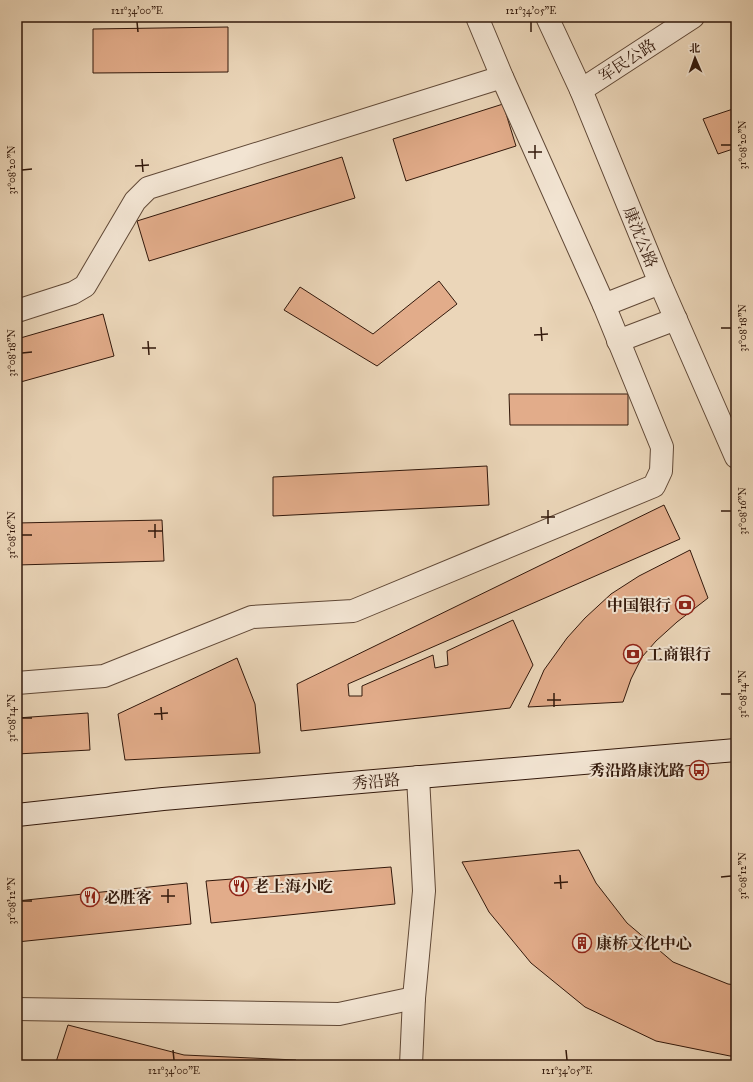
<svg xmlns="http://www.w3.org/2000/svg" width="753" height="1082" font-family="'IM FELL Great Primer','Noto Serif SC',serif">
	<rect width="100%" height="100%" fill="#ebd6b9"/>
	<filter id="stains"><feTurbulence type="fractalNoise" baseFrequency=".005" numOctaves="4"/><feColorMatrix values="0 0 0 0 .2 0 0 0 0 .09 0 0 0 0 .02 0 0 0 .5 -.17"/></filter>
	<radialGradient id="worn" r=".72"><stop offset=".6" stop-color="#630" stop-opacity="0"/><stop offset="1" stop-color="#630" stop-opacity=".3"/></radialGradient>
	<g fill="#e2ac8a" stroke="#32180b">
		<polygon points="228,27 228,72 93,73 93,29"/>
		<polygon points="503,104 516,146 406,181 393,139"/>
		<polygon points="736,108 736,148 718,154 703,119"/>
		<polygon points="342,157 355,198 149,261 137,221"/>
		<polygon points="439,281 457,304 377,366 284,310 300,287 373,334"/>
		<polygon points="103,314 114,356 17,383 17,339"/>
		<polygon points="509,394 628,394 628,425 510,425"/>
		<polygon points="487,466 489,505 273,516 273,477"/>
		<polygon points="664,505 680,539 348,684 349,696 362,696 362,686 433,655 435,668 448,665 447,651 513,620 533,665 510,708 301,731 297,684"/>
		<polygon points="162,520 164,561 17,565 17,523"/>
		<polygon points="690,550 708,598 677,622 656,641 642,657 631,679 623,702 528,707 544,670 567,638 585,618 611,594 639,576"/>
		<polygon points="237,658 255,704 260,753 125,760 118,714"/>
		<polygon points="88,713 90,750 17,754 17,718"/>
		<polygon points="579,850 596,883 627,923 673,962 728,984 736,985 736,1056 730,1056 656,1041 585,1007 531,963 489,912 462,862"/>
		<polygon points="391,867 395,904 211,923 206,881"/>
		<polygon points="187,883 191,924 17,942 17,901"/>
		<polygon points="68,1025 184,1055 296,1060 294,1065 65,1065 56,1062"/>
	</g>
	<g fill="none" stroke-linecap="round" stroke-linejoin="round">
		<g stroke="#604836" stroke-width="24">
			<g id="minor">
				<polyline points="581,90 693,17"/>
				<polyline points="604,305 660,283"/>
				<polyline points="17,311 73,293 85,286 135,201 148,188 502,77"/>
				<polyline points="618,341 676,319"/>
				<polyline points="17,683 104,676 252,617 353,611 654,486 661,471 662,447 604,305 502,77 477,17"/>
				<polyline points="17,1009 339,1014 414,998"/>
				<polyline points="411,1065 414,998 424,891 418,777"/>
			</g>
		</g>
		<g stroke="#604836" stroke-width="24">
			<polyline id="tertiary" points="547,17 581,90 660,283 736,457"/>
		</g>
		<g stroke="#32180b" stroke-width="24">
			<polyline id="secondary" points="17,815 163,799 736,750"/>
		</g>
		<use href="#minor" stroke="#f2e4d2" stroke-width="22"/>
		<use href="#tertiary" stroke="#f2e4d2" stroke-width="22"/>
		<use href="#secondary" stroke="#f2e4d2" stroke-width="22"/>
	</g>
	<path fill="none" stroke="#32180b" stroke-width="1.5" d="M137 22 138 32M531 22V32M535 145V159M721 145H731M528 152H542M142 159 143 172M135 166 149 165M22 170 32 169M541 327 542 341M721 328H731M534 335 548 334M148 341 149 355M142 348H156M22 353 32 352M548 510V524M721 511H731M541 517H555M155 524V538M148 531H162M22 535H32M554 693V707M721 694H731M547 700H561M161 707 162 720M154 714 168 713M22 718H32M560 875 561 889M721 877 731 876M554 883 568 882M168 889V903M161 896H175M22 901H32M173 1050 174 1060M566 1050 567 1060"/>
	<defs>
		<g id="bank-ring" transform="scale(1)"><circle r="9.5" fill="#f2e4d2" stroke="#8f2418" stroke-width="1.5"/><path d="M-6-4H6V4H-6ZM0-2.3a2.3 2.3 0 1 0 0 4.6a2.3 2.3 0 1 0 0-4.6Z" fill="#8f2418"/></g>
		<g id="bus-ring" transform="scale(1)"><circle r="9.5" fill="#f2e4d2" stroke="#8f2418" stroke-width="1.5"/><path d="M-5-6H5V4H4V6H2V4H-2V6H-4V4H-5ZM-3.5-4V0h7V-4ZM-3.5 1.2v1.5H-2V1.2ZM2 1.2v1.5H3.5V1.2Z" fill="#8f2418"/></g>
		<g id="restaurant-ring" transform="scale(1)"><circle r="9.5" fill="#f2e4d2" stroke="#8f2418" stroke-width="1.5"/><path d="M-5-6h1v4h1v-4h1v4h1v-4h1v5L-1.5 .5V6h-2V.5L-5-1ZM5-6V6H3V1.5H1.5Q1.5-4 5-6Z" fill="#8f2418"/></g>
		<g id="building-ring" transform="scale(1)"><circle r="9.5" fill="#f2e4d2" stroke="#8f2418" stroke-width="1.5"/><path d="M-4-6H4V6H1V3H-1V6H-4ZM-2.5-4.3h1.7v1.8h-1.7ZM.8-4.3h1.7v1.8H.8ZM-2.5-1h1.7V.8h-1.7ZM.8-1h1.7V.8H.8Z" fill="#8f2418"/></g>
	</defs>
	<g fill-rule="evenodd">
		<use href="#bank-ring" x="685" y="605"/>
		<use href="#bank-ring" x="633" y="654"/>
		<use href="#bus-ring" x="699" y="770"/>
		<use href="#restaurant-ring" x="239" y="886"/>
		<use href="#restaurant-ring" x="90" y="897"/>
		<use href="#building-ring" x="582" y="943"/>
	</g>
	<g text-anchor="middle" stroke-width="4" stroke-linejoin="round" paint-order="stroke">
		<g font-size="16" fill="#32180b" stroke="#f2e4d2">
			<text transform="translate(627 60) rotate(-33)" y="6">军民公路</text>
			<text transform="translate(641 237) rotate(68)" y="6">康沈公路</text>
			<text transform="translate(376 781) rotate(-5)" y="6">秀沿路</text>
		</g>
		<g font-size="16" font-weight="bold" fill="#32180b" stroke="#f2e4d2" text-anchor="start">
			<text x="671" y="611" text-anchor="end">中国银行</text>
			<text x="647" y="660">工商银行</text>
			<text x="685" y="776" text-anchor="end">秀沿路康沈路</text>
			<text x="253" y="892">老上海小吃</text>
			<text x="104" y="903">必胜客</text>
			<text x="596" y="949">康桥文化中心</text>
		</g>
	</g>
	<rect width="753" height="1082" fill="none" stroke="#ebd6b9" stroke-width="44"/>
	<g transform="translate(695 58) rotate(358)" stroke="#f2e4d2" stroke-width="3" paint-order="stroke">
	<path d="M0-3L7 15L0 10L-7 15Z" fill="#32180b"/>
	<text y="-6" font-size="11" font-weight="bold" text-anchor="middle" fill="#32180b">北</text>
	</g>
	<rect x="22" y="22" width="709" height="1038" fill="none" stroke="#32180b" stroke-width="1.5"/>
	<g font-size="10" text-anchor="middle" fill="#32180b">
		<text x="137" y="14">121°34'00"E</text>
		<text x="531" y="14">121°34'05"E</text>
		<text transform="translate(742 145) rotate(-90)" y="4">31°08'20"N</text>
		<text transform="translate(11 170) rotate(-90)" y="4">31°08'20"N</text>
		<text transform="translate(742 328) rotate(-90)" y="4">31°08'18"N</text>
		<text transform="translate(11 353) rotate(-90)" y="4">31°08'18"N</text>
		<text transform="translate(742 511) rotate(-90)" y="4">31°08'16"N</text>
		<text transform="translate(11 535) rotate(-90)" y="4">31°08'16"N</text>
		<text transform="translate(742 694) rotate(-90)" y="4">31°08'14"N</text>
		<text transform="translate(11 718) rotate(-90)" y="4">31°08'14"N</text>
		<text transform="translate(742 876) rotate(-90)" y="4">31°08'12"N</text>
		<text transform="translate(11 901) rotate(-90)" y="4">31°08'12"N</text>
		<text x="174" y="1074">121°34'00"E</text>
		<text x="567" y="1074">121°34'05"E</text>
	</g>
	<rect width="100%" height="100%" filter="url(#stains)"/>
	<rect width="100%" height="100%" fill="url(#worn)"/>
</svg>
